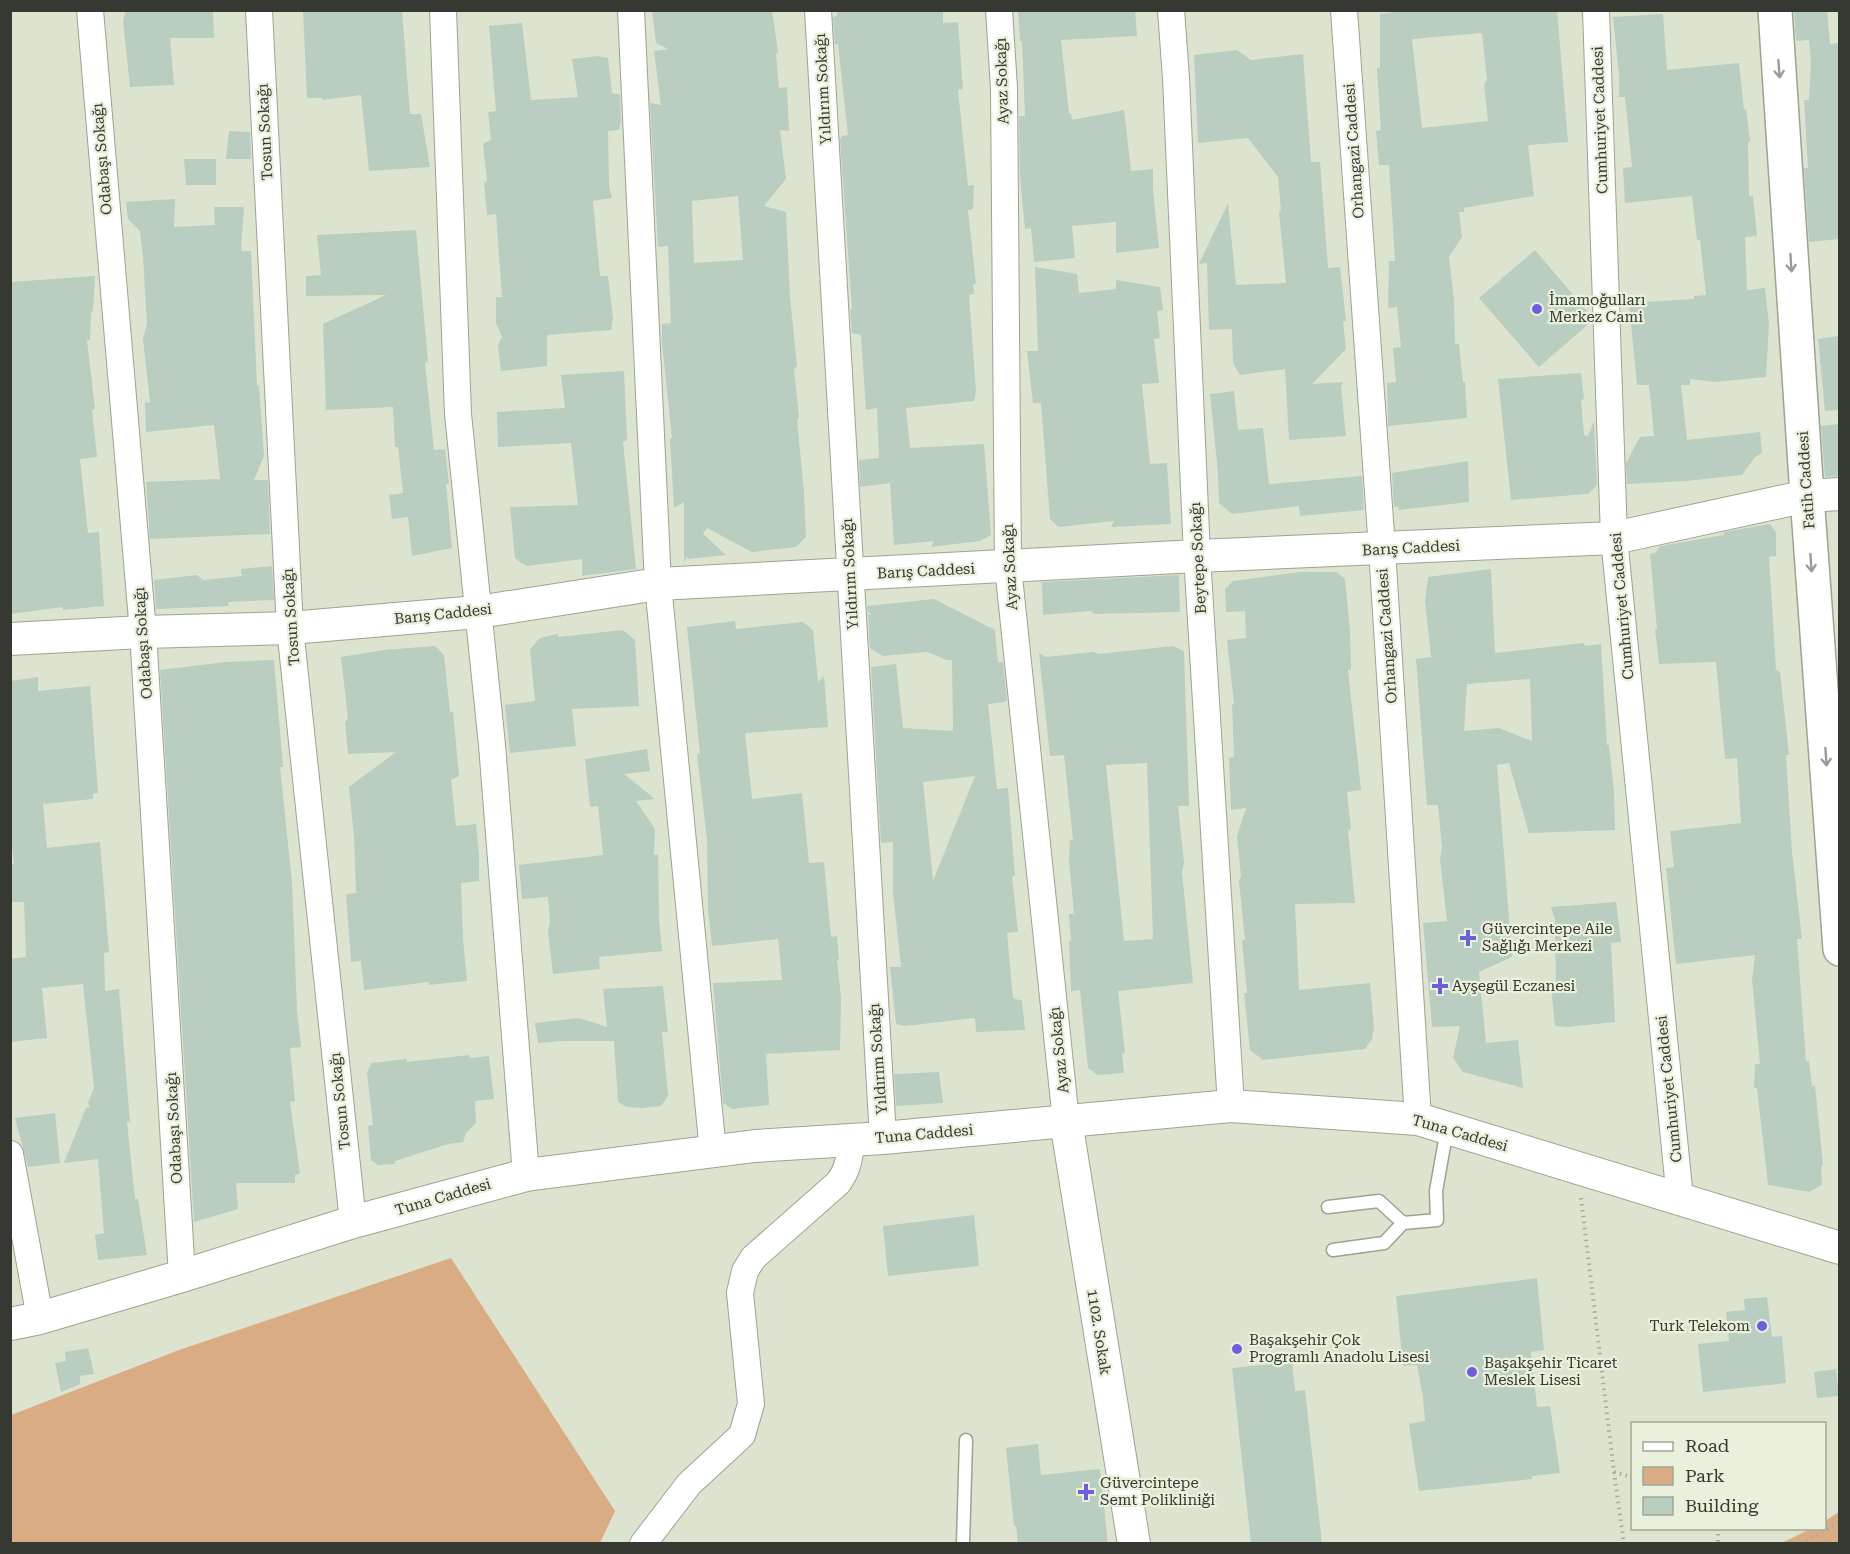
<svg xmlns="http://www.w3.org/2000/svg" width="1850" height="1554" font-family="'Roboto Serif',serif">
	<rect width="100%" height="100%" fill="#dce4d0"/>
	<g fill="#daac83">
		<polygon points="451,1258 615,1511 600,1543 11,1543 11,1415 179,1350"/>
		<polygon points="1839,1512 1839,1543 1782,1543 1810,1529 1824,1528 1825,1521"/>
	</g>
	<g fill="#b9cdc0" fill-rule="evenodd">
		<polygon points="126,10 213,10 214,38 170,38 174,85 130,87 123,21"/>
		<polygon points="303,10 402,10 410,114 421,114 430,167 369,171 361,95 322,100 322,98 307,98"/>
		<path d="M652 10H772L778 52 776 54 779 88 787 87 789 131 780 130 786 179 764 206 786 212 790 297 797 366 794 369 799 417 797 420 804 492 806 537 796 547 752 552 707 528 703 534 726 555 688 559 687 557 684 562V502L674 508 670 438H672L662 343V324L671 323 668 246 658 247 650 103 661 105 654 51 668 49 656 43ZM738 196 743 260 694 263 692 201Z"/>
		<polygon points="837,10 943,10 943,23 958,22 963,89 958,90 968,186 974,185 973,209 968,210 976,284 973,284 974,294 969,295 976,392 974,401 906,408 910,448 984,444 991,535 980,541 931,547 934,541 894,545 890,483 860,487 859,460 879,458 877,408 866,410 861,335 852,333 850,309 852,309 840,140 842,136 848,135 838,44 835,45 833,17 837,16"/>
		<polygon points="1018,10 1135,10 1137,36 1061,40 1069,113 1071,113 1072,120 1124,110 1131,171 1153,169 1153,190 1159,248 1116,253 1116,222 1072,226 1075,258 1034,262 1031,228 1025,229 1020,178 1019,116 1025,116 1022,41 1020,41"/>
		<path d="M1413 10H1557L1568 142 1528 145 1534 196 1464 208V212H1459L1462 237 1449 257 1454 300 1455 344H1459L1463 382H1465L1467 418 1388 426 1387 383 1396 382 1393 348 1401 347 1397 307 1388 308 1389 261H1395L1389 165H1379L1376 131 1381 130 1377 68H1380V14ZM1482 33 1487 80 1484 85 1488 121 1422 128 1412 39Z"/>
		<polygon points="1794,10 1827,10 1830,44 1839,43 1839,239 1809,242 1804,168 1808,168 1804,100 1809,100 1811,61 1809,40 1796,41"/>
		<polygon points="1663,14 1667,70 1739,63 1744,110 1746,109 1750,141 1748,143 1749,196 1753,196 1757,236 1745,237 1747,290 1765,288 1769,324 1766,377 1715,382 1690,379 1690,385 1681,385 1687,440 1760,432 1762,453 1755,457 1742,475 1686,481 1627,484 1626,463 1640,437 1654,436 1649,385 1637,385 1629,303 1694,299 1694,296 1706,295 1700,240 1697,240 1692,196 1625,203 1623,168 1632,167 1625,97 1619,97 1619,75 1613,17"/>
		<polygon points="522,23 531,100 578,97 572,59 598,56 608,58 612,93 620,95 621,122 619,130 608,131 609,186 612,198 593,201 600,276 608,276 613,319 611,330 547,335 547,366 501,371 498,345 502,337 496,323 496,297 502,297 496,214 487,215 484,183 487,181 483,144 491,140 488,112 496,111 489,26"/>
		<polygon points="1237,50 1251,60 1303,54 1311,162 1320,162 1328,268 1340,267 1346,321 1343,321 1346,349 1312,384 1343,382 1341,387 1346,436 1289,440 1285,369 1240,375 1233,363 1232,329 1209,330 1207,263 1199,264 1228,203 1236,285 1286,283 1279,212 1281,211 1278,177 1248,138 1198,143 1194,55"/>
		<polygon points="229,131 250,132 251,159 226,159"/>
		<polygon points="184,159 216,159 216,185 186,185"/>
		<polygon points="175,199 174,227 215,225 214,207 244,207 241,251 251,251 257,386 259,385 264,456 254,480 268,480 270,534 150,539 146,482 220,479 214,425 146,432 145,403 150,402 143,339 147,324 143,257 140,231 128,219 126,202"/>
		<polygon points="416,230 428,361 425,363 434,450 445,449 449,484 446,484 452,548 412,556 408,517 392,519 389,495 403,493 398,447 395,447 393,407 326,410 323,324 386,295 306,296 306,276 321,275 317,235"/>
		<polygon points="1535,250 1591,316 1592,321 1539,367 1479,298"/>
		<polygon points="1035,267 1077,274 1079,293 1116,289 1116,280 1160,287 1163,310 1157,311 1160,338 1154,339 1159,383 1142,384 1150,464 1167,463 1171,524 1111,527 1114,521 1059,527 1050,519 1041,403 1033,403 1027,351 1038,351"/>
		<polygon points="95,276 93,311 91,312 90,340 87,340 95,409 92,410 97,457 80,459 88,533 99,532 104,606 63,610 63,607 10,614 10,282"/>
		<polygon points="1839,336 1839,410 1825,411 1818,339"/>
		<polygon points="624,371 627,440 623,442 636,569 582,576 582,559 527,566 521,563 515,558 510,507 578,505 571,443 498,447 497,412 565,408 561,375"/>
		<polygon points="1581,373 1584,399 1581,400 1584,435 1588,436 1594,421 1597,485 1588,494 1511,500 1498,379"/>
		<polygon points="1234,391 1238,430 1263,428 1269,484 1362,476 1364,510 1300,516 1299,506 1232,514 1219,503 1218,473 1210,394"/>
		<polygon points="1839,424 1839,476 1825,477 1821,426"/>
		<polygon points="1468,461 1469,502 1398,510 1399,507 1394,507 1392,473"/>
		<polygon points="1770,524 1776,532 1776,556 1769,557 1776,670 1780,672 1789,755 1786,755 1792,852 1802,939 1797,939 1806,1061 1809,1061 1812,1086 1815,1086 1823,1165 1821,1167 1822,1185 1809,1192 1768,1185 1757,1088 1754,1088 1755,1064 1760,1064 1752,980 1755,955 1676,964 1666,868 1674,867 1670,831 1741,823 1737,758 1725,759 1716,662 1659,664 1655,629 1657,629 1650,554 1655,553 1660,546 1724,535 1724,532"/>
		<polygon points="272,566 274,600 228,602 229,606 156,609 154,580 197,575 203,580 242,576 241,569"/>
		<path d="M1491 569 1495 653 1584 643 1585 646 1601 644 1607 745H1609L1614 792 1615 830 1529 833 1509 763 1497 765 1512 957 1479 972 1486 1043 1518 1040 1523 1088 1463 1072 1453 1058 1460 1026 1432 1027 1423 923 1447 921 1440 859 1442 848 1438 805H1427L1416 659 1431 657 1425 601 1428 577ZM1530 679 1532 741 1499 728 1464 731 1467 684Z"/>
		<polygon points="1300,572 1336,572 1345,579 1350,631 1351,670 1348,670 1361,790 1347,792 1351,829 1348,831 1355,903 1295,904 1299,990 1370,983 1374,1028 1372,1039 1365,1049 1263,1060 1250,1050 1244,993 1247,993 1242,940 1245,940 1239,881 1241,876 1237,836 1246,808 1231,810 1229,758 1234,757 1232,704 1234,704 1227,640 1246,638 1245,611 1226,612 1225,589 1233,581"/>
		<polygon points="1179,575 1180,612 1094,614 1091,611 1043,615 1042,582"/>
		<path d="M934 599 995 630 998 662H1003L1007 700 1005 702 988 704 997 789 1008 788 1015 876H1012L1018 932 1007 933 1013 998 1022 1001 1025 1030 976 1032 975 1018 905 1026 896 1024 890 967H901L893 892V842L881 843 871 667 896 664 903 728 953 731 952 660H947L927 652 883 656 870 648 868 615 872 614 868 612 867 606ZM975 776 933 881 923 782Z"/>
		<polygon points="735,621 736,629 803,622 813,630 818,682 824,676 828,727 745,733 752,799 802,793 809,863 824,862 831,937 837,936 839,960 837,960 841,997 840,1050 766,1054 769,1105 732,1109 723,1103 713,983 782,980 778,939 712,946 708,909 707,840 697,754 700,754 687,627"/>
		<polygon points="623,630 635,640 639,706 572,709 576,746 510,753 505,705 535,701 530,649 540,638 558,634 558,637"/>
		<polygon points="435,646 444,655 450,712 453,712 459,776 451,780 456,826 476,824 479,855 479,881 461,883 463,939 467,981 429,985 429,982 364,990 361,961 351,962 346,894 356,893 354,837 349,787 396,752 348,754 345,722 348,719 341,657 384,650"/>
		<path d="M1173 646 1184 651 1189 806H1178L1184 863 1182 872 1193 983 1118 991 1125 1053 1122 1054 1124 1073 1097 1075 1088 1068 1080 990 1071 991 1069 942 1071 941 1069 914H1074L1069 860 1070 840H1073L1064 755 1050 756 1039 653 1046 657 1093 652 1099 654ZM1147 763 1153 939 1124 941 1106 765Z"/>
		<polygon points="274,660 283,767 280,767 292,882 297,1011 301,1047 290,1048 295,1101 290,1102 300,1174 295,1175 295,1183 236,1183 238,1209 194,1222 160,670 225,662"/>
		<polygon points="38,677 38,691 90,686 98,793 93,794 93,799 43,804 47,848 100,842 109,952 104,953 105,991 119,989 130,1122 127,1122 135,1199 138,1199 147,1255 98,1260 95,1235 104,1233 98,1159 64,1163 86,1108 90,1107 88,1103 94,1088 83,984 42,988 47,1038 10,1042 10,959 26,957 24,902 10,902 10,864 14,864 10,824 10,681"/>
		<polygon points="647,749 650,771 624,774 655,799 636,801 655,829 654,855 658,854 659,918 662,951 599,957 600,969 553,974 548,932 550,921 548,897 522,899 519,865 603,855 598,806 590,807 585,759"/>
		<polygon points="1616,902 1621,942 1611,943 1615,1022 1567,1027 1555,1026 1551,988 1556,988 1555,920 1551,907"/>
		<polygon points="663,986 668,1032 662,1032 668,1096 661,1106 642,1108 627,1107 618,1102 614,1041 562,1041 538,1043 535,1023 579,1018 607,1027 603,989"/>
		<polygon points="469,1055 470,1058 489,1056 494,1099 475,1101 476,1123 466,1133 463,1142 448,1144 395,1161 395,1164 378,1165 371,1160 368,1126 373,1125 367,1073 371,1063 407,1059 407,1062"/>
		<polygon points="939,1072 943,1103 896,1106 894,1074"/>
		<polygon points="55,1113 60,1163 28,1167 15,1118"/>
		<polygon points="974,1215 979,1266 888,1276 883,1226"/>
		<polygon points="1537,1278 1544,1350 1531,1352 1537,1407 1550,1406 1560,1473 1532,1476 1532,1479 1419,1491 1409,1424 1425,1421 1423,1397 1417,1365 1403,1366 1396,1296"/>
		<polygon points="1767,1297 1772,1337 1782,1336 1786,1383 1703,1392 1698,1344 1729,1341 1726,1312 1745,1310 1744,1299"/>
		<polygon points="88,1348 94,1374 80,1376 80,1384 61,1392 55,1363 66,1361 65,1352"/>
		<polygon points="1292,1362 1295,1391 1305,1390 1322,1544 1251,1544 1232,1368"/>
		<polygon points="1836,1369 1839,1396 1817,1398 1814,1372"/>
		<polygon points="1038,1444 1041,1475 1100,1469 1108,1544 1018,1544 1016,1526 1014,1526 1006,1448"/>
	</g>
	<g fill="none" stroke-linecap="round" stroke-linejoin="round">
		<g stroke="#9ca491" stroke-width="15">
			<g id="service">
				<polyline points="1328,1207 1379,1201 1403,1223 1437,1220 1436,1191 1447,1129"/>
				<polyline points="1333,1250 1384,1243 1403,1223"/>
				<polyline points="963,1544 966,1440"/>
			</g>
		</g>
		<g stroke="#9ca491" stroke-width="28">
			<g id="minor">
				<polyline points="90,10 143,632 182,1276"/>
				<polyline points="259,10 290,628 353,1222"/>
				<polyline points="443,10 458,414 492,745 526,1175"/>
				<polyline points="631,10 658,584 713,1152"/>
				<polyline points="818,10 883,1138"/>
				<polyline points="999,10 1004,88 1008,567 1066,1121"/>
				<polyline points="1171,10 1176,78 1197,556 1231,1106"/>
				<polyline points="1344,10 1382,549 1418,1119"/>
				<polyline points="1596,10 1614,538 1680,1199"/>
				<polyline points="10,1154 40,1318"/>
				<path d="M643 1544 689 1484 742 1435 751 1404 740 1293 745 1271 753 1258 838 1183C848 1170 850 1157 851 1140"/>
			</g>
		</g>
		<g stroke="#9ca491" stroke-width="34">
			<g id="tertiary">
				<polyline points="10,639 143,632 290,628 478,612 658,584 1197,556 1614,538 1807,496 1840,494"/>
				<polyline points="1066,1121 1134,1544"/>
				<polyline points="10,1324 40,1318 182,1276 353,1222 526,1175 755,1146 883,1138 1231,1106 1418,1119 1840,1248"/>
			</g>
		</g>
		<g stroke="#9ca491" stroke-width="36">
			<polyline id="secondary" points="1775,10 1807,496 1840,949"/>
		</g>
		<g stroke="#a7ad9d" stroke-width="4" stroke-dasharray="1.5 4.5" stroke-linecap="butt">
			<polyline points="1581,1198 1614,1472 1624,1544"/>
			<polyline points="1614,1472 1632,1477"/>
			<polyline points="1718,1528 1718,1544"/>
			<polyline points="1801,1544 1840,1522"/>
		</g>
		<use href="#service" stroke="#fff" stroke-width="12"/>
		<use href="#minor" stroke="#fff" stroke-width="26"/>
		<use href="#tertiary" stroke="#fff" stroke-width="32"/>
		<use href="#secondary" stroke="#fff" stroke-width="33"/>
	</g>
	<defs><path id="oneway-shaft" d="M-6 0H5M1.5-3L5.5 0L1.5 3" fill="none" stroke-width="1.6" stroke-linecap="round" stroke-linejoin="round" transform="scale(1.5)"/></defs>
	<g stroke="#9a9c98">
		<use href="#oneway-shaft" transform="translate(1779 69) rotate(86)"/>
		<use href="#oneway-shaft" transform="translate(1791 263) rotate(86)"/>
		<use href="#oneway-shaft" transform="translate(1811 563) rotate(86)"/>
		<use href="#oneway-shaft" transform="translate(1826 757) rotate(86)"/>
	</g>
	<g fill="#6c5fd9" stroke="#e9f1dd" stroke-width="2">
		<circle cx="1537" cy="309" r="6"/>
		<path d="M1465 929h6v6h6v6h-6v6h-6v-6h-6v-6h6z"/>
		<path d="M1437 977h6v6h6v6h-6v6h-6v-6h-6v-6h6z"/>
		<circle cx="1762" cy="1326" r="6"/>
		<circle cx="1237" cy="1349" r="6"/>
		<circle cx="1472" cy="1372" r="6"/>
		<path d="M1083 1483h6v6h6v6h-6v6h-6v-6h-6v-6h6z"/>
	</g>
	<g text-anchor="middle" stroke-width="4.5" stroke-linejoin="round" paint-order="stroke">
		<g font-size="15" fill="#363931" stroke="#e9f1dd">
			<text transform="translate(1002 81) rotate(-92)" y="5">Ayaz Sokağı</text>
			<text transform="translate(823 89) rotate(-93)" y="5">Yıldırım Sokağı</text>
			<text transform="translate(1600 120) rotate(-92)" y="5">Cumhuriyet Caddesi</text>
			<text transform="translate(265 132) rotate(-93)" y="5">Tosun Sokağı</text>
			<text transform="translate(1354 151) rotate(-94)" y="5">Orhangazi Caddesi</text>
			<text transform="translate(102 159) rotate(-95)" y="5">Odabaşı Sokağı</text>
			<text transform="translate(1806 480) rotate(-94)" y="5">Fatih Caddesi</text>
			<text transform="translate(1411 548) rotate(-3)" y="5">Barış Caddesi</text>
			<text transform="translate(1198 558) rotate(-93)" y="5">Beytepe Sokağı</text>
			<text transform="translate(1010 567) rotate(-93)" y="5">Ayaz Sokağı</text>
			<text transform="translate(926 571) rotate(-3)" y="5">Barış Caddesi</text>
			<text transform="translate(850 574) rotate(-93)" y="5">Yıldırım Sokağı</text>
			<text transform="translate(1622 606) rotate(-95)" y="5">Cumhuriyet Caddesi</text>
			<text transform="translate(443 614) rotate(-6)" y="5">Barış Caddesi</text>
			<text transform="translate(291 617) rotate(-94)" y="5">Tosun Sokağı</text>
			<text transform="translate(1387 636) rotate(-94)" y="5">Orhangazi Caddesi</text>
			<text transform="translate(143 643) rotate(-94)" y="5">Odabaşı Sokağı</text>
			<text transform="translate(1059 1050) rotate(-96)" y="5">Ayaz Sokağı</text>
			<text transform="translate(878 1059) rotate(-94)" y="5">Yıldırım Sokağı</text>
			<text transform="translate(1669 1089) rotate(-96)" y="5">Cumhuriyet Caddesi</text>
			<text transform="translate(340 1101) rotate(-96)" y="5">Tosun Sokağı</text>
			<text transform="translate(174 1128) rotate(-93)" y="5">Odabaşı Sokağı</text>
			<text transform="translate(1460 1133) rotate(16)" y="5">Tuna Caddesi</text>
			<text transform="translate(924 1134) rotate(-5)" y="5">Tuna Caddesi</text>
			<text transform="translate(443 1197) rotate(-16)" y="5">Tuna Caddesi</text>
			<text transform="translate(1099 1332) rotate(81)" y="5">1102. Sokak</text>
		</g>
		<g font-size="15" fill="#363931" stroke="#e9f1dd" text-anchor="start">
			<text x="1549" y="305">İmamoğulları<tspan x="1549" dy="17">Merkez Cami</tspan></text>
			<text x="1482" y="934">Güvercintepe Aile<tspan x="1482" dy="17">Sağlığı Merkezi</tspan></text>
			<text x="1452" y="991">Ayşegül Eczanesi</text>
			<text x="1750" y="1331" text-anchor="end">Turk Telekom</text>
			<text x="1249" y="1345">Başakşehir Çok<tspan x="1249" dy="17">Programlı Anadolu Lisesi</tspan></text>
			<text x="1484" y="1368">Başakşehir Ticaret<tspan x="1484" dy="17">Meslek Lisesi</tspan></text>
			<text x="1100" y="1488">Güvercintepe<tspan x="1100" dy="17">Semt Polikliniği</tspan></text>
		</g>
	</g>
	<rect width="1850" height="1554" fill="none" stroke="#363931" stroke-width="24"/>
	<rect x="1631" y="1422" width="195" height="108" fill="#e9f1dd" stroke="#a1a798" stroke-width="1.5"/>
	<rect x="1643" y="1442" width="30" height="9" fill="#ffffff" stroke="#a1a798" stroke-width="1.5"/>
	<text x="1685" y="1452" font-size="18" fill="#363931">Road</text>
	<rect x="1643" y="1467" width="30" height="18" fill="#daac83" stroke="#a1a798" stroke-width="1.5"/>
	<text x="1685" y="1482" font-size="18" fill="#363931">Park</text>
	<rect x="1643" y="1497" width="30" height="18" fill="#b9cdc0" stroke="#a1a798" stroke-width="1.5"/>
	<text x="1685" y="1512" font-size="18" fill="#363931">Building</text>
</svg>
